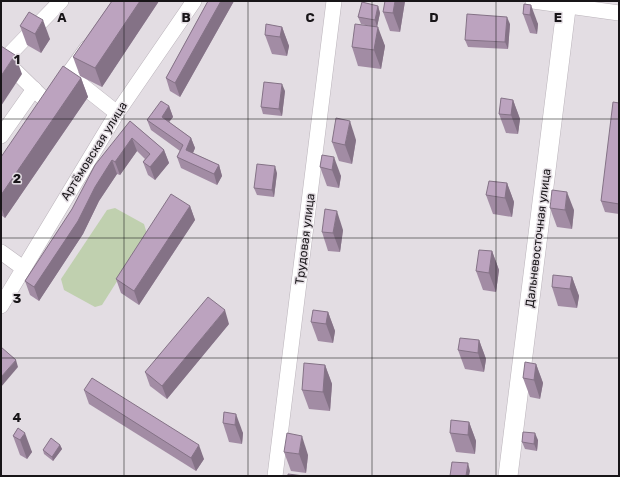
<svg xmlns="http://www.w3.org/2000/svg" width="620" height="477" font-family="Rubik,sans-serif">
	<rect width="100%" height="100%" fill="#e3dde3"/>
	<polygon fill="#c0d0af" points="115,208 144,224 147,234 102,305 95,307 64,290 61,279 107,210"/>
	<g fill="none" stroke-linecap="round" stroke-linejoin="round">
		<g stroke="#bab3ba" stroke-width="16">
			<g id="minor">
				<polyline points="533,1 619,13"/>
				<polyline points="69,75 117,113"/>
				<polyline points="59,87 87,48"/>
				<polyline points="48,103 4,60 61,1"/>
				<polyline points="1,136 34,89"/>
				<polyline points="1,252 23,268"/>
				<polyline points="1,306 117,113 194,1"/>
				<polyline points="275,476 334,1"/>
			</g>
		</g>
		<g stroke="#bab3ba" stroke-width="20">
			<polyline id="major" points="508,476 567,1"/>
		</g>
		<use href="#minor" stroke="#fff" stroke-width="15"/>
		<use href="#major" stroke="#fff" stroke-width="19"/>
	</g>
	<g fill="#a28ca4">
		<polygon points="112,1 159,1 102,87 80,76 73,57"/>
		<polygon points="208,1 234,1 180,97 170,91 166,78"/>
		<polygon points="405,1 400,32 390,31 383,12"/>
		<polygon points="524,4 538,24 537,34 530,33 523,14"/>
		<polygon points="378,6 380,13 377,27 385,46 381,69 358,66 352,47 374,27 361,24 358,17"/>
		<polygon points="510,24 508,49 468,47 465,40"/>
		<polygon points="20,26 50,39 41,53 27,45"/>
		<polygon points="282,27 289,46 287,56 272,54 265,35"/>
		<polygon points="81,78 88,97 5,218 1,215 1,157"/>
		<polygon points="285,91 282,116 263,114 261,107"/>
		<polygon points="513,100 520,119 518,134 506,133 499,114"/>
		<polygon points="619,103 619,214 605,212 601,201"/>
		<polygon points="169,106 173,117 169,122 191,138 195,148 193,153 219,165 222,176 217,185 181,168 177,157 180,151 151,130 147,120"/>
		<polygon points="130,121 164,150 169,163 155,180 148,175 143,162 145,159 137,151 120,175 117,174 99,201 83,234 39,301 30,295 25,281"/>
		<polygon points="356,140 352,164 339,161 332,142"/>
		<polygon points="322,155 341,176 339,188 327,186 320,167"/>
		<polygon points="277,173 274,197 257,195 254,188"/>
		<polygon points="507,183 514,202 512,217 493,214 486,195"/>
		<polygon points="190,206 195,220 139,305 121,293 116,279"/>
		<polygon points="550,208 574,210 572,229 557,227"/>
		<polygon points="343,230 340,252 328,251 322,232"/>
		<polygon points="492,251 499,270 496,292 483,290 476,271"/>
		<polygon points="572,277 579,296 577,308 558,306 552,287"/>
		<polygon points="328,312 335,331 333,343 318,341 311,322"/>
		<polygon points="229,324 167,399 150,386 145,372"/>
		<polygon points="479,340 486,359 484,372 465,369 458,350"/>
		<polygon points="536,364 543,383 540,399 530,397 523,378"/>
		<polygon points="325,365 332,384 330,411 309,409 302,390"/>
		<polygon points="84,390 204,459 196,471 89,404"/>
		<polygon points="224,412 243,433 242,444 229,442 223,423"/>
		<polygon points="469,422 476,441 475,454 456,452 450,433"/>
		<polygon points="18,428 32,452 27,459 20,455 13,436"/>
		<polygon points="538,440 537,451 525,449 522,442"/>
		<polygon points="60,445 62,449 53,461 44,454 43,450"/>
		<polygon points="284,452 308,455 306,473 291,471"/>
	</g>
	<g fill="#847286">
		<polygon points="140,1 159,1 102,87 95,68"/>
		<polygon points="221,1 234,1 180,97 175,83"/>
		<polygon points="395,1 405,1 400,32 393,13"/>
		<polygon points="531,5 538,24 537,34 530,15"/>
		<polygon points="378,6 380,13 377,27 375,20"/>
		<polygon points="507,17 510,24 508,49 505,42"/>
		<polygon points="43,20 50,39 41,53 35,34"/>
		<polygon points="282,27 289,46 287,56 280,37"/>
		<polygon points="378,27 385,46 381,69 374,50"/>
		<polygon points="15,55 22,74 1,106 1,76"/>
		<polygon points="81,78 88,97 5,218 1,206 1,195"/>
		<polygon points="282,84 285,91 282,116 279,109"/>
		<polygon points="513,100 520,119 518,134 511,115"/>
		<polygon points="169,106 173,117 165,127 162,117"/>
		<polygon points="350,121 356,140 352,164 345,145"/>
		<polygon points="132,138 137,151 120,175 115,162"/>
		<polygon points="191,138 195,148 190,160 186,150"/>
		<polygon points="164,150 169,163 155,180 150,167"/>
		<polygon points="334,157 341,176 339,188 332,170"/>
		<polygon points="112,160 117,174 99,201 83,234 39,301 34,287 95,187"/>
		<polygon points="219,165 222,176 217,185 214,174"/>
		<polygon points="275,166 277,173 274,197 272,190"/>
		<polygon points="507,183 514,202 512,217 505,198"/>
		<polygon points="567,192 574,210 572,229 565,210"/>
		<polygon points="190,206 195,220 139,305 134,291"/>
		<polygon points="337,211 343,230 340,252 333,233"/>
		<polygon points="492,251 499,270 496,292 489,273"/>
		<polygon points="572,277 579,296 577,308 570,289"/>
		<polygon points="225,310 229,324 167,399 162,386"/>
		<polygon points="328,312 335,331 333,343 326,324"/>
		<polygon points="479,340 486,359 484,372 478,353"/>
		<polygon points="16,360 18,367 1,387 1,377"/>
		<polygon points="536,364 543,383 540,399 534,380"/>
		<polygon points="325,365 332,384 330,411 323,392"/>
		<polygon points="236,414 243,433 242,444 235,425"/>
		<polygon points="469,422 476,441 475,454 468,435"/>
		<polygon points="25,433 32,452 27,459 20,440"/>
		<polygon points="535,433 538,440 537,451 534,444"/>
		<polygon points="302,436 308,455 306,473 299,454"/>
		<polygon points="60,445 62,449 53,461 52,457"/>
		<polygon points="199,445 204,459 196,471 191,458"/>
		<polygon points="468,463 470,471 469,476 466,476"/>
	</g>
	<g fill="#bca3bf" stroke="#847286">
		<polygon points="112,1 140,1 95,68 73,57"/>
		<polygon points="208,1 221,1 175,83 166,78"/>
		<polygon points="385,1 395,1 393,13 383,12"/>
		<polygon points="362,2 378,6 375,20 358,17"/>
		<polygon points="524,4 531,5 530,15 523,14"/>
		<polygon points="29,12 43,20 35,34 20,26"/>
		<polygon points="467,14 507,17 505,42 465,40"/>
		<polygon points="266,24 282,27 280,37 265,35"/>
		<polygon points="355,24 378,27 374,50 352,47"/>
		<polygon points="1,46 15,55 1,76"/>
		<polygon points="63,66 81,78 1,195 1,157"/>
		<polygon points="264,82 282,84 279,109 261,107"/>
		<polygon points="501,98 513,100 511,115 499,114"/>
		<polygon points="161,101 169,106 162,117 191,138 186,150 219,165 214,174 177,157 183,145 147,120"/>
		<polygon points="613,102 619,103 619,204 601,201"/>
		<polygon points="336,118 350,121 345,145 332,142"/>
		<polygon points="130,121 164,150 150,167 143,162 150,154 132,138 115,162 112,160 95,187 78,221 34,287 25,281 72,209 95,165"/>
		<polygon points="322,155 334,157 332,170 320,167"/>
		<polygon points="257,164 275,166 272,190 254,188"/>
		<polygon points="489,181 507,183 505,198 486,195"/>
		<polygon points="552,190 567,192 565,210 550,208"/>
		<polygon points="171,194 190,206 134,291 116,279"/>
		<polygon points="325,209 337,211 333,233 322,232"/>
		<polygon points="479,250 492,251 489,273 476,271"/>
		<polygon points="553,275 572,277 570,289 552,287"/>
		<polygon points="208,297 225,310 162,386 145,372"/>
		<polygon points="313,310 328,312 326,324 311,322"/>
		<polygon points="460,338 479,340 478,353 458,350"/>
		<polygon points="1,347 16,360 1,377"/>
		<polygon points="525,362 536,364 534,380 523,378"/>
		<polygon points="304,363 325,365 323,392 302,390"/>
		<polygon points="92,378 199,445 191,458 84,390"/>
		<polygon points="224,412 236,414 235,425 223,423"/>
		<polygon points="451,420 469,422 468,435 450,433"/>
		<polygon points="18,428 25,433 20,440 13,436"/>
		<polygon points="523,432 535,433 534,444 522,442"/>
		<polygon points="287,433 302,436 299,454 284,452"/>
		<polygon points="51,438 60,445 52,457 43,450"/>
		<polygon points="452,462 468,463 466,476 450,476"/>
		<polygon points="288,474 304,476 288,476"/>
	</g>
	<path fill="none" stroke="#181518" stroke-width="1" stroke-opacity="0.55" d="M124 1V476M248 1V476M372 1V476M496 1V476M1 119H619M1 238H619M1 358H619"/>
	<g text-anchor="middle" stroke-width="3" stroke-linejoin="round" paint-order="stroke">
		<g font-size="12" fill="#181518" stroke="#e3dde3">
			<text transform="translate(94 151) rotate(-58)" y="4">Артёмовская улица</text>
			<text transform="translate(538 238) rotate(-83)" y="4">Дальневосточная улица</text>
			<text transform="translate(305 239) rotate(-83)" y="4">Трудовая улица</text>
		</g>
	</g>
	<g font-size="13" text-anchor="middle" font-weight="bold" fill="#181518" stroke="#e3dde3" stroke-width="3" stroke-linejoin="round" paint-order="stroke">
		<text x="62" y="22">A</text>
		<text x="186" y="22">B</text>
		<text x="310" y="22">C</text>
		<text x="434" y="22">D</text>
		<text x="558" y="22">E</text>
		<text x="17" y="64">1</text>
		<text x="17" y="183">2</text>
		<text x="17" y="303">3</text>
		<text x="17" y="422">4</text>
	</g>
	<rect width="620" height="477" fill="none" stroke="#181518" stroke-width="4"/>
</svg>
